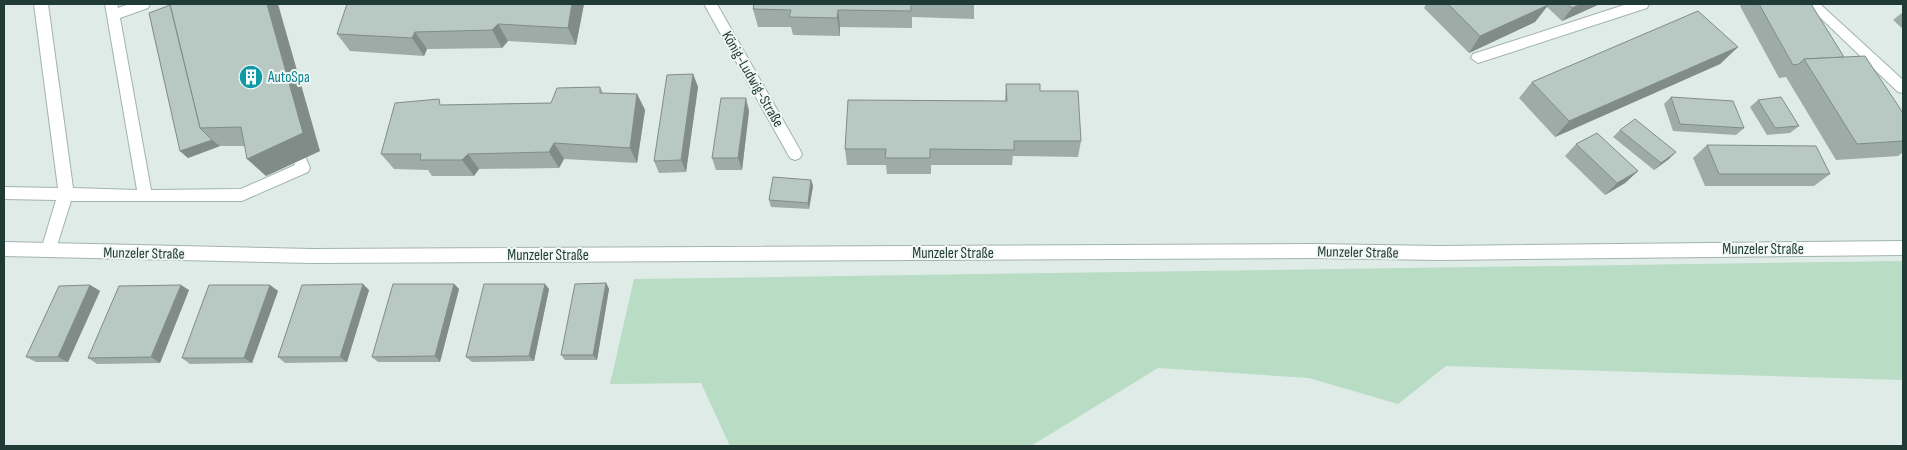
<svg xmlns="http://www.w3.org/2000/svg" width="1907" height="450" font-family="'Sofia Sans Condensed',sans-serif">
	<rect width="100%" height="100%" fill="#dfebe6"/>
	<polygon fill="#b8dcc4" points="1903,261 1903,380 1446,366 1398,404 1309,378 1158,368 1031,446 730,446 701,383 610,384 634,279"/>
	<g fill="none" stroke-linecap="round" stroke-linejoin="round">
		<g stroke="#a2b3ae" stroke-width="2">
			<polygon id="lane" points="34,4 48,4 73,188 137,190 105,4 117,4 118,8 129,4 150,4 148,8 120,18 151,190 241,189 295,165 293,160 295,156 300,154 305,156 310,168 308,172 242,201 71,201 54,255 49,257 44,255 41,250 56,200 4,199 4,187 58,188"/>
		</g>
		<g stroke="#a2b3ae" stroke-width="2">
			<g id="street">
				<polygon points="704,4 717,4 800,150 802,154 800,158 795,160 790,158"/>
				<polygon points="1627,4 1649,4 1647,8 1478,63 1471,58 1473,54"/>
				<polygon points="1806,4 1820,4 1903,80 1903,93 1898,92"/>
				<polygon points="1903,241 1903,255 1440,260 1313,258 312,263 4,256 4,242 312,249 1313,244 1440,246"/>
			</g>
		</g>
		<use href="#lane" fill="#fff" fill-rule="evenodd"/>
		<use href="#street" fill="#fff" fill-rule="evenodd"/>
	</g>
	<g fill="#9eaca8">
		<polygon points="584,4 576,45 508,41 502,48 427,49 424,56 350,51 337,34"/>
		<polygon points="754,4 974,4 974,19 912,17 912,28 840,27 840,36 793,35 791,27 758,27 753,9"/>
		<polygon points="1426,4 1600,4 1562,21 1547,7 1535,22 1469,53 1424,8"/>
		<polygon points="1741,4 1811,4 1844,57 1903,113 1903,152 1898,156 1836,160 1786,77 1779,78 1740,6"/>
		<polygon points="1903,12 1903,29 1893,20"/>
		<polygon points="149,13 320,151 266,176 245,146 220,146 188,158 180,151"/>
		<polygon points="1738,47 1720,64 1555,137 1519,98 1532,82"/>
		<polygon points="693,74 698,87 686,172 659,173 654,161"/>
		<polygon points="1006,84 1040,91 1081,141 1078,157 1013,156 1012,165 931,165 931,174 887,174 886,165 847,165 845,149 1005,101"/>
		<polygon points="600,87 603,93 637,94 645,110 637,163 564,159 559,168 479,169 474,176 432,176 428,170 394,169 381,154 443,105 551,103"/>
		<polygon points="1671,97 1744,128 1736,135 1673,131 1664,104"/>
		<polygon points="1758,100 1799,126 1790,133 1767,135 1750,107"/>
		<polygon points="749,111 742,170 716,170 712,158"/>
		<polygon points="1620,130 1669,159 1654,170 1613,137"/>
		<polygon points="1576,144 1638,171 1625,183 1605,195 1565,156"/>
		<polygon points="1707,145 1830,174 1814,186 1705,186 1693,158"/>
		<polygon points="811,180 813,186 809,209 771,207 769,200"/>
		<polygon points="606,283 609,289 597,360 565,360 561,355"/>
		<polygon points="454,284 459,289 440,362 378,362 372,357"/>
		<polygon points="90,285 100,291 68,362 36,362 26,357"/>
		<polygon points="270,285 278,291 252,363 190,364 182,358"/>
		<polygon points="549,289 534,361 472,362 466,357"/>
		<polygon points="189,290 160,363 97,364 88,358"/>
		<polygon points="369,290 347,362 285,363 278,357"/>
	</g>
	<g fill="#818c88">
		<polygon points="267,4 278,4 320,151 266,176 247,159"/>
		<polygon points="572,4 584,4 576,45 568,28"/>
		<polygon points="1581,4 1600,4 1562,21 1572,8"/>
		<polygon points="1548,5 1535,22 1469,53 1480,36"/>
		<polygon points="838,10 840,27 840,36 837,18"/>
		<polygon points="498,24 508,41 502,48 492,30"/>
		<polygon points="415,32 427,49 424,56 412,38"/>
		<polygon points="1738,47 1720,64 1555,137 1569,121"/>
		<polygon points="693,74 698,87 686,172 681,160"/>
		<polygon points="637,94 645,110 637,163 630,148"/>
		<polygon points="746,98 749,111 742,170 738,158"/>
		<polygon points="212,140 220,146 188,158 180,151"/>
		<polygon points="554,143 564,159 559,168 549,152"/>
		<polygon points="1676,152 1669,159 1654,170 1661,163"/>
		<polygon points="468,154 479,169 474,176 462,160"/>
		<polygon points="1638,171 1625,183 1605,195 1617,183"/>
		<polygon points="811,180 813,186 809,209 808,203"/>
		<polygon points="606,283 609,289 597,360 593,355"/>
		<polygon points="363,284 369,290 347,362 340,357"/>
		<polygon points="454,284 459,289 440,362 435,356"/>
		<polygon points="545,284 549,289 534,361 529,356"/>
		<polygon points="90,285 100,291 68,362 58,357"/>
		<polygon points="181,285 189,290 160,363 151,357"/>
		<polygon points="270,285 278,291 252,363 244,358"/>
	</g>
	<g fill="#b8c8c3" stroke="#818c88">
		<polygon points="170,4 267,4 303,133 247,159 241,127 200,128"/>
		<polygon points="347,4 572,4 568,28 498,24 492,30 415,32 412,38 337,34"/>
		<polygon points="754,4 911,4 911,11 838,10 837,18 789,17 791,10 753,9"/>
		<polygon points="1448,4 1547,4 1548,5 1480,36"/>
		<polygon points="1568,4 1581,4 1572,8"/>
		<polygon points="1759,4 1811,4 1844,57 1804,59 1799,64 1793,65"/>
		<polygon points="170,5 200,128 212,140 180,151 149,13"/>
		<polygon points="1698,11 1738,47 1569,121 1532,82"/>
		<polygon points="1865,56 1903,113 1903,141 1857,144 1804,59"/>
		<polygon points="693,74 681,160 654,161 667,75"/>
		<polygon points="1006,84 1040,84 1040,91 1078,91 1081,141 1014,141 1014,150 930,149 930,158 885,158 886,149 845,149 848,100 1007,101"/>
		<polygon points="600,87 600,93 637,94 630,148 554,143 549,152 468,154 462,160 420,160 421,154 381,154 395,103 439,99 440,105 551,103 557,88"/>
		<polygon points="1671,97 1733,101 1744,128 1680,124"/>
		<polygon points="1781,97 1799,126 1775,128 1758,100"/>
		<polygon points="721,98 746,98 738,158 712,158"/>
		<polygon points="1635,119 1676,152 1661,163 1620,130"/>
		<polygon points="1597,133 1638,171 1617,183 1576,144"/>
		<polygon points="1707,145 1816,146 1830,174 1719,174"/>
		<polygon points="773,177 811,180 808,203 769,200"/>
		<polygon points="606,283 593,355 561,355 575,284"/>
		<polygon points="363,284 340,357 278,357 302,285"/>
		<polygon points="393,284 454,284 435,356 372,357"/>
		<polygon points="484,284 545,284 529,356 466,357"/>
		<polygon points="90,285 58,357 26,357 59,286"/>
		<polygon points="181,285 151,357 88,358 119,286"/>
		<polygon points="209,285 270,285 244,358 182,358"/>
	</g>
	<defs>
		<g id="building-disc" transform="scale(1.25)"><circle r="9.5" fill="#0f9aa8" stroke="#f0f7f4"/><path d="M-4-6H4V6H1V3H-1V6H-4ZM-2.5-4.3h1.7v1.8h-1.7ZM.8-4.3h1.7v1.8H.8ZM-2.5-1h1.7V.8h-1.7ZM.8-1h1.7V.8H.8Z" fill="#fff"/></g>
	</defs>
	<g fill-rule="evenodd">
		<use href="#building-disc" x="251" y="77"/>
	</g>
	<g text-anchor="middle" stroke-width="4" stroke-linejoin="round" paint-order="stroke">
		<g font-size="15" fill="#0d838f" stroke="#f0f7f4" text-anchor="start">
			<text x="268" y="82">AutoSpa</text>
		</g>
		<g font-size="15" fill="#203b36" stroke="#f0f7f4">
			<text transform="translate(753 79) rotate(60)" y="5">König-Ludwig-Straße</text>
			<text x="1763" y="254">Munzeler Straße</text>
			<text transform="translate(1358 252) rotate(1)" y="5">Munzeler Straße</text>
			<text transform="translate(144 253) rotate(1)" y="5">Munzeler Straße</text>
			<text x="953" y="258">Munzeler Straße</text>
			<text x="548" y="260">Munzeler Straße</text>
		</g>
	</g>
	<rect width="1907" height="450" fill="none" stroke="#203b36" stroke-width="10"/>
</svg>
